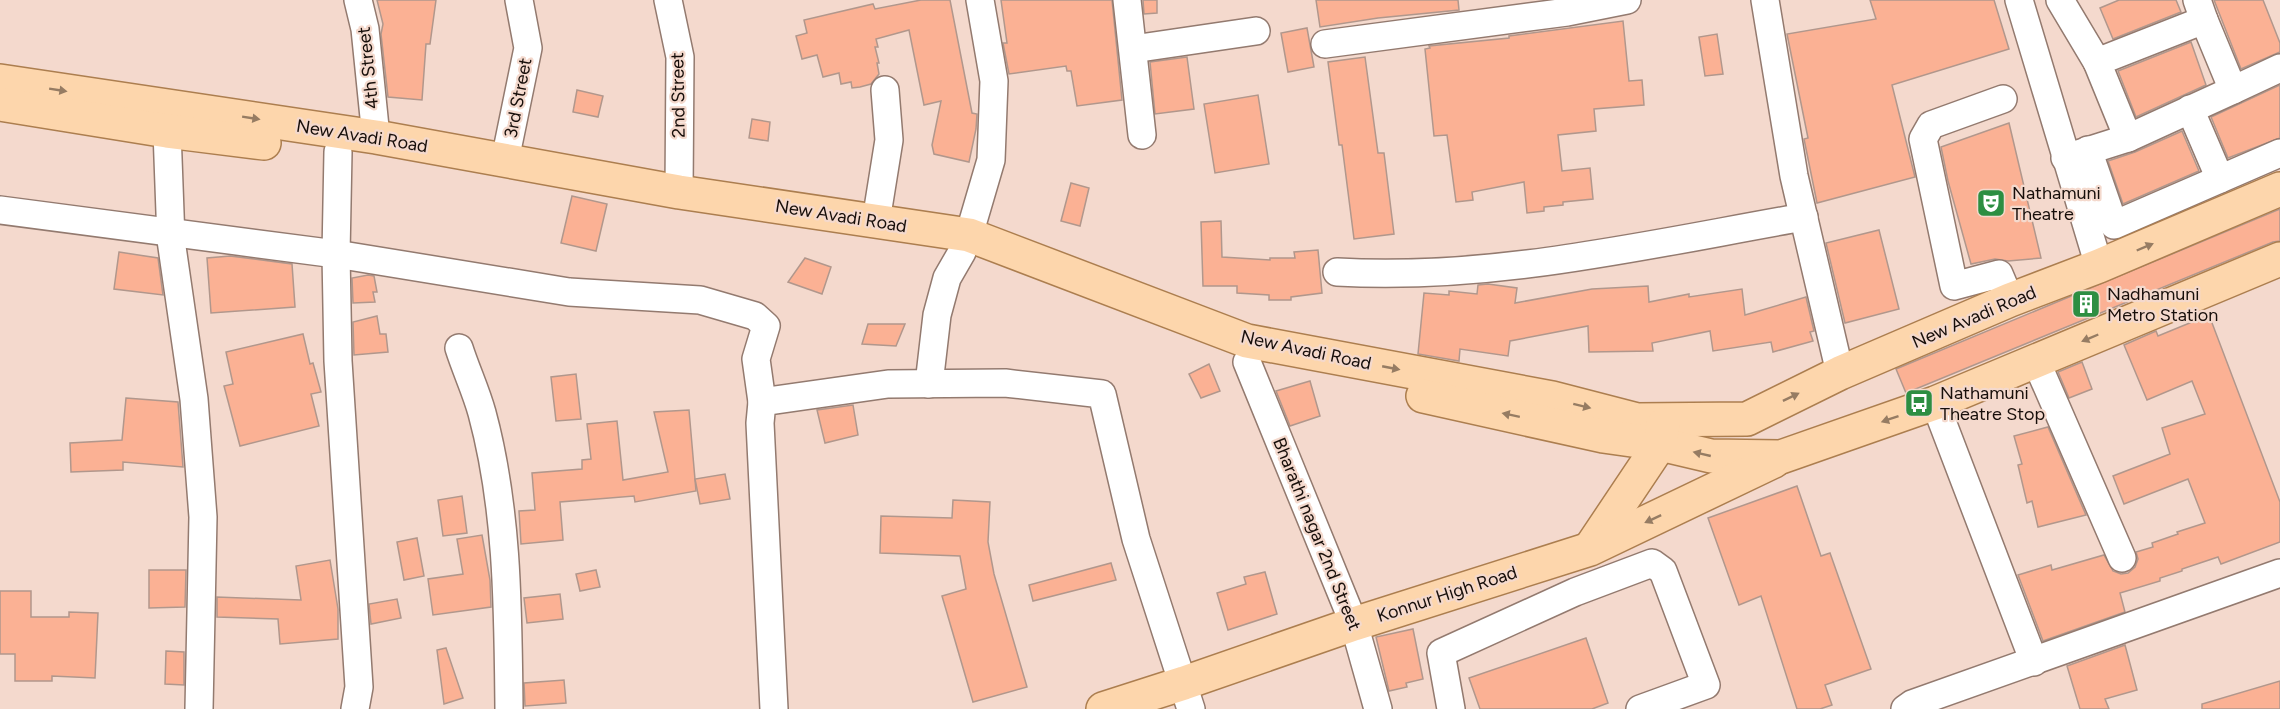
<svg xmlns="http://www.w3.org/2000/svg" width="2280" height="709" font-family="Figtree,sans-serif">
	<rect width="100%" height="100%" fill="#f4d9cd"/>
	<g fill="#fbb194" stroke="#b1978c" stroke-width="1.5">
		<polygon points="377,0 436,0 430,44 426,44 422,100 388,97 381,34 383,24"/>
		<polygon points="921,0 950,0 972,113 977,114 976,129 969,162 934,154 932,145 941,101 924,105 909,30 876,39 878,47 875,47 879,63 877,63 879,74 871,84 860,87 852,88 851,82 841,84 839,73 823,77 817,55 802,59 796,36 807,33 804,20 873,4 875,9"/>
		<polygon points="1001,0 1112,0 1122,100 1077,106 1071,71 1067,71 1066,66 1009,74 1003,43 1007,43"/>
		<polygon points="1143,0 1157,0 1157,13 1144,14"/>
		<polygon points="1316,0 1458,0 1459,10 1378,18 1320,27"/>
		<polygon points="1870,0 1994,0 2009,49 1892,85 1915,177 1817,203 1804,139 1808,138 1787,34 1876,19"/>
		<polygon points="2119,0 2176,0 2181,12 2113,39 2100,8"/>
		<polygon points="2214,0 2263,0 2280,43 2280,52 2241,69"/>
		<polygon points="1623,21 1629,81 1642,80 1644,105 1594,109 1596,131 1558,135 1562,171 1590,168 1593,199 1563,202 1563,205 1544,207 1544,211 1527,213 1524,182 1472,192 1473,200 1456,202 1447,135 1434,136 1425,49 1430,48 1429,46 1509,38 1509,36"/>
		<polygon points="1307,28 1314,67 1288,72 1281,33"/>
		<polygon points="1717,34 1723,74 1705,76 1699,37"/>
		<polygon points="2191,42 2206,85 2136,117 2118,71"/>
		<polygon points="1187,57 1194,109 1155,114 1150,62"/>
		<polygon points="1365,57 1378,153 1384,153 1394,234 1354,239 1342,145 1339,145 1328,62"/>
		<polygon points="2280,85 2280,138 2228,158 2211,117"/>
		<polygon points="577,90 603,96 598,117 573,112"/>
		<polygon points="1258,95 1269,164 1215,173 1204,104"/>
		<polygon points="752,119 770,122 768,141 749,138"/>
		<polygon points="2009,123 2041,258 2008,261 1995,259 1971,264 1948,181 1941,147"/>
		<polygon points="2182,131 2199,171 2123,204 2108,161 2135,152"/>
		<polygon points="1071,183 1089,188 1080,226 1061,221"/>
		<polygon points="572,196 607,204 596,251 561,243"/>
		<polygon points="2280,209 2280,241 2273,242 1906,393 1896,369"/>
		<polygon points="1221,221 1222,257 1270,260 1270,258 1295,258 1294,252 1318,250 1322,293 1291,297 1291,300 1269,300 1269,295 1237,293 1237,286 1203,286 1201,222"/>
		<polygon points="1879,230 1899,309 1845,323 1826,243"/>
		<polygon points="119,252 158,258 163,295 114,289"/>
		<polygon points="230,256 292,264 295,307 211,313 207,258"/>
		<polygon points="805,258 831,267 822,294 788,282"/>
		<polygon points="368,275 374,276 377,292 373,292 375,302 353,303 352,278"/>
		<polygon points="1488,284 1517,288 1515,303 1592,289 1648,286 1649,302 1689,294 1689,297 1742,289 1745,315 1806,297 1814,331 1810,332 1813,341 1773,352 1771,342 1713,351 1710,331 1652,343 1653,351 1589,352 1588,326 1510,341 1508,356 1460,349 1459,361 1418,354 1424,293 1449,295 1449,291 1477,294 1478,285"/>
		<polygon points="2209,315 2280,502 2280,542 2221,564 2218,557 2182,569 2182,571 2160,578 2160,581 2120,593 2125,612 2043,641 2018,575 2051,565 2052,570 2104,555 2113,571 2121,574 2128,573 2135,567 2138,559 2136,552 2153,547 2152,543 2178,534 2177,532 2205,523 2188,479 2124,504 2113,476 2170,454 2162,428 2205,414 2192,381 2147,400 2124,345 2156,331 2158,336"/>
		<polygon points="377,316 380,334 386,334 388,352 354,355 353,322"/>
		<polygon points="868,324 905,324 896,346 862,344"/>
		<polygon points="303,334 310,364 313,363 321,392 311,394 319,426 240,446 224,386 233,384 226,352"/>
		<polygon points="2082,362 2092,389 2069,398 2058,372"/>
		<polygon points="1209,364 1220,391 1201,398 1189,374"/>
		<polygon points="576,374 581,419 556,421 551,377"/>
		<polygon points="1310,381 1320,416 1290,426 1276,391"/>
		<polygon points="126,398 178,402 183,467 123,462 123,470 71,472 70,443 122,440"/>
		<polygon points="853,405 858,435 825,443 817,410"/>
		<polygon points="689,410 696,491 635,502 634,496 560,502 563,540 521,544 519,511 535,510 532,473 582,469 582,460 591,459 587,424 617,421 623,480 668,472 654,412"/>
		<polygon points="2048,427 2086,515 2038,527 2032,501 2027,503 2018,465 2022,464 2014,436"/>
		<polygon points="725,474 730,499 700,504 695,479"/>
		<polygon points="1797,486 1821,556 1830,553 1871,669 1825,685 1832,705 1820,709 1797,709 1761,596 1739,605 1708,518"/>
		<polygon points="462,496 467,533 443,536 438,500"/>
		<polygon points="953,500 990,502 988,542 994,574 1027,687 973,702 942,596 966,589 960,556 880,553 881,516 952,518"/>
		<polygon points="482,535 490,580 491,607 433,615 428,579 463,574 457,539"/>
		<polygon points="417,538 424,576 404,580 397,542"/>
		<polygon points="330,560 338,609 338,639 280,644 278,619 217,617 217,597 301,600 296,566"/>
		<polygon points="1111,563 1116,580 1033,601 1029,585"/>
		<polygon points="149,570 186,570 185,607 149,608"/>
		<polygon points="596,570 600,587 580,591 576,574"/>
		<polygon points="1265,572 1277,614 1228,630 1217,593 1246,584 1244,577"/>
		<polygon points="0,591 31,591 31,617 69,617 69,612 98,613 95,678 52,676 52,681 15,681 15,654 0,654"/>
		<polygon points="560,594 563,619 527,623 524,598"/>
		<polygon points="397,599 401,618 371,624 369,604"/>
		<polygon points="1413,629 1423,679 1406,683 1407,687 1389,691 1376,637"/>
		<polygon points="1586,638 1608,703 1592,709 1480,709 1469,678"/>
		<polygon points="2125,645 2137,690 2105,699 2109,709 2080,709 2067,666"/>
		<polygon points="446,648 463,698 444,704 437,650"/>
		<polygon points="166,651 184,652 184,685 165,684"/>
		<polygon points="564,680 566,703 525,706 524,683"/>
		<polygon points="2280,681 2280,709 2202,709 2202,704"/>
	</g>
	<g fill="none" stroke-linecap="round" stroke-linejoin="round">
		<g stroke="#937a6f" stroke-width="30">
			<g id="minor">
				<polyline points="358,0 365,29 376,137"/>
				<polyline points="668,0 680,57 679,192"/>
				<polyline points="1127,0 1142,135"/>
				<polyline points="1765,0 1794,176 1840,373"/>
				<polyline points="2019,0 2099,266"/>
				<polyline points="2060,0 2097,62"/>
				<polyline points="1325,44 1567,12 1627,0"/>
				<polyline points="1133,49 1256,31"/>
				<polyline points="2233,90 2280,68"/>
				<polyline points="2003,99 1931,125 1923,139 1954,286 1999,274 2010,300"/>
				<polyline points="2190,109 2220,179"/>
				<polyline points="167,131 171,240 194,399 203,517 199,709"/>
				<polyline points="2128,138 2233,90 2204,20"/>
				<polyline points="2088,150 2114,225 2280,153"/>
				<polyline points="338,152 336,254 338,361 359,687 355,709"/>
				<polyline points="2065,158 2128,138 2097,62 2204,20 2197,0"/>
				<polyline points="505,160 528,48 519,0"/>
				<polyline points="0,210 336,254 569,292 700,300 755,316 766,326 756,359 762,402"/>
				<polyline points="876,221 889,140 885,90"/>
				<polyline points="969,235 991,160 994,81 980,0"/>
				<path d="M1337 272C1495 281 1649 244 1804 217"/>
				<path d="M459 348C466 370 476 391 482 413 508 509 508 610 509 709"/>
				<polyline points="2036,361 2122,558"/>
				<polyline points="1247,362 1354,624 1378,709"/>
				<polyline points="929,384 937,315 947,278 962,252"/>
				<polyline points="1935,403 2034,662"/>
				<polyline points="774,709 760,423 762,402 888,384 1005,383 1102,394 1136,539 1191,709"/>
				<polyline points="1451,709 1441,653 1575,592 1652,563 1663,571 1706,685 1640,709"/>
				<polyline points="1905,709 1912,704 2280,573"/>
			</g>
		</g>
		<g stroke="#ac7e4f" stroke-width="36">
			<g id="major">
				<polyline points="0,81 376,137 679,192 969,235 1247,341 1552,398 1637,420 1747,419 1840,373 2010,300 2099,266 2280,189"/>
				<polyline points="0,104 167,131 264,143"/>
				<polyline points="1423,396 1603,436 1660,444 1711,456 1781,457 1935,403 2280,259"/>
				<polyline points="1591,547 1660,444 1663,425"/>
				<polyline points="1103,709 1184,683 1354,624 1590,549 1774,461"/>
			</g>
		</g>
		<use href="#minor" stroke="#fff" stroke-width="27"/>
		<use href="#major" stroke="#fdd6ac" stroke-width="33"/>
	</g>
	<defs><path id="oneway-solid" d="M-6-.8H1V-3.2L6.5 0L1 3.2V.8H-6Z" transform="scale(1.5)"/></defs>
	<g fill="#967c63">
		<use href="#oneway-solid" transform="translate(58 90) rotate(9)"/>
		<use href="#oneway-solid" transform="translate(251 118) rotate(9)"/>
		<use href="#oneway-solid" transform="translate(2145 247) rotate(-23)"/>
		<use href="#oneway-solid" transform="translate(2090 338) rotate(157)"/>
		<use href="#oneway-solid" transform="translate(1391 368) rotate(11)"/>
		<use href="#oneway-solid" transform="translate(1791 397) rotate(-26)"/>
		<use href="#oneway-solid" transform="translate(1582 406) rotate(14)"/>
		<use href="#oneway-solid" transform="translate(1511 415) rotate(-168)"/>
		<use href="#oneway-solid" transform="translate(1890 419) rotate(161)"/>
		<use href="#oneway-solid" transform="translate(1702 454) rotate(-167)"/>
		<use href="#oneway-solid" transform="translate(1653 519) rotate(155)"/>
	</g>
	<defs>
		<g id="theatre-square" transform="scale(1.5)"><rect x="-9" y="-9" width="18" height="18" rx="4" fill="#2d8e42" stroke="#f4d9cd"/><path d="M-5-5.5Q0-4 5-5.5V0Q5 5 0 6Q-5 5-5 0ZM-3.3-2.5H-1v1.5H-3.3ZM1-2.5H3.3v1.5H1ZM-2.8 1Q0 5.5 2.8 1Z" fill="#fff"/></g>
		<g id="building-square" transform="scale(1.5)"><rect x="-9" y="-9" width="18" height="18" rx="4" fill="#2d8e42" stroke="#f4d9cd"/><path d="M-4-6H4V6H1V3H-1V6H-4ZM-2.5-4.3h1.7v1.8h-1.7ZM.8-4.3h1.7v1.8H.8ZM-2.5-1h1.7V.8h-1.7ZM.8-1h1.7V.8H.8Z" fill="#fff"/></g>
		<g id="bus-square" transform="scale(1.5)"><rect x="-9" y="-9" width="18" height="18" rx="4" fill="#2d8e42" stroke="#f4d9cd"/><path d="M-5-6H5V4H4V6H2V4H-2V6H-4V4H-5ZM-3.5-4V0h7V-4ZM-3.5 1.2v1.5H-2V1.2ZM2 1.2v1.5H3.5V1.2Z" fill="#fff"/></g>
	</defs>
	<g fill-rule="evenodd">
		<use href="#theatre-square" x="1991" y="203"/>
		<use href="#building-square" x="2086" y="304"/>
		<use href="#bus-square" x="1919" y="403"/>
	</g>
	<g text-anchor="middle" stroke-width="4.5" stroke-linejoin="round" paint-order="stroke">
		<g font-size="18" fill="#170e0a" stroke="#f4d9cd">
			<text transform="translate(368 68) rotate(-96)" y="6">4th Street</text>
			<text transform="translate(678 95) rotate(-91)" y="6">2nd Street</text>
			<text transform="translate(518 98) rotate(-79)" y="6">3rd Street</text>
			<text transform="translate(362 136) rotate(9)" y="6">New Avadi Road</text>
			<text transform="translate(841 216) rotate(9)" y="6">New Avadi Road</text>
			<text transform="translate(1974 317) rotate(-23)" y="6">New Avadi Road</text>
			<text transform="translate(1306 350) rotate(12)" y="6">New Avadi Road</text>
			<text transform="translate(1317 534) rotate(68)" y="6">Bharathi nagar 2nd Street</text>
			<text transform="translate(1447 594) rotate(-18)" y="6">Konnur High Road</text>
		</g>
		<g font-size="18" fill="#170e0a" stroke="#f4d9cd" text-anchor="start">
			<text x="2012" y="199">Nathamuni<tspan x="2012" dy="21">Theatre</tspan></text>
			<text x="2107" y="300">Nadhamuni<tspan x="2107" dy="21">Metro Station</tspan></text>
			<text x="1940" y="399">Nathamuni<tspan x="1940" dy="21">Theatre Stop</tspan></text>
		</g>
	</g>
</svg>
